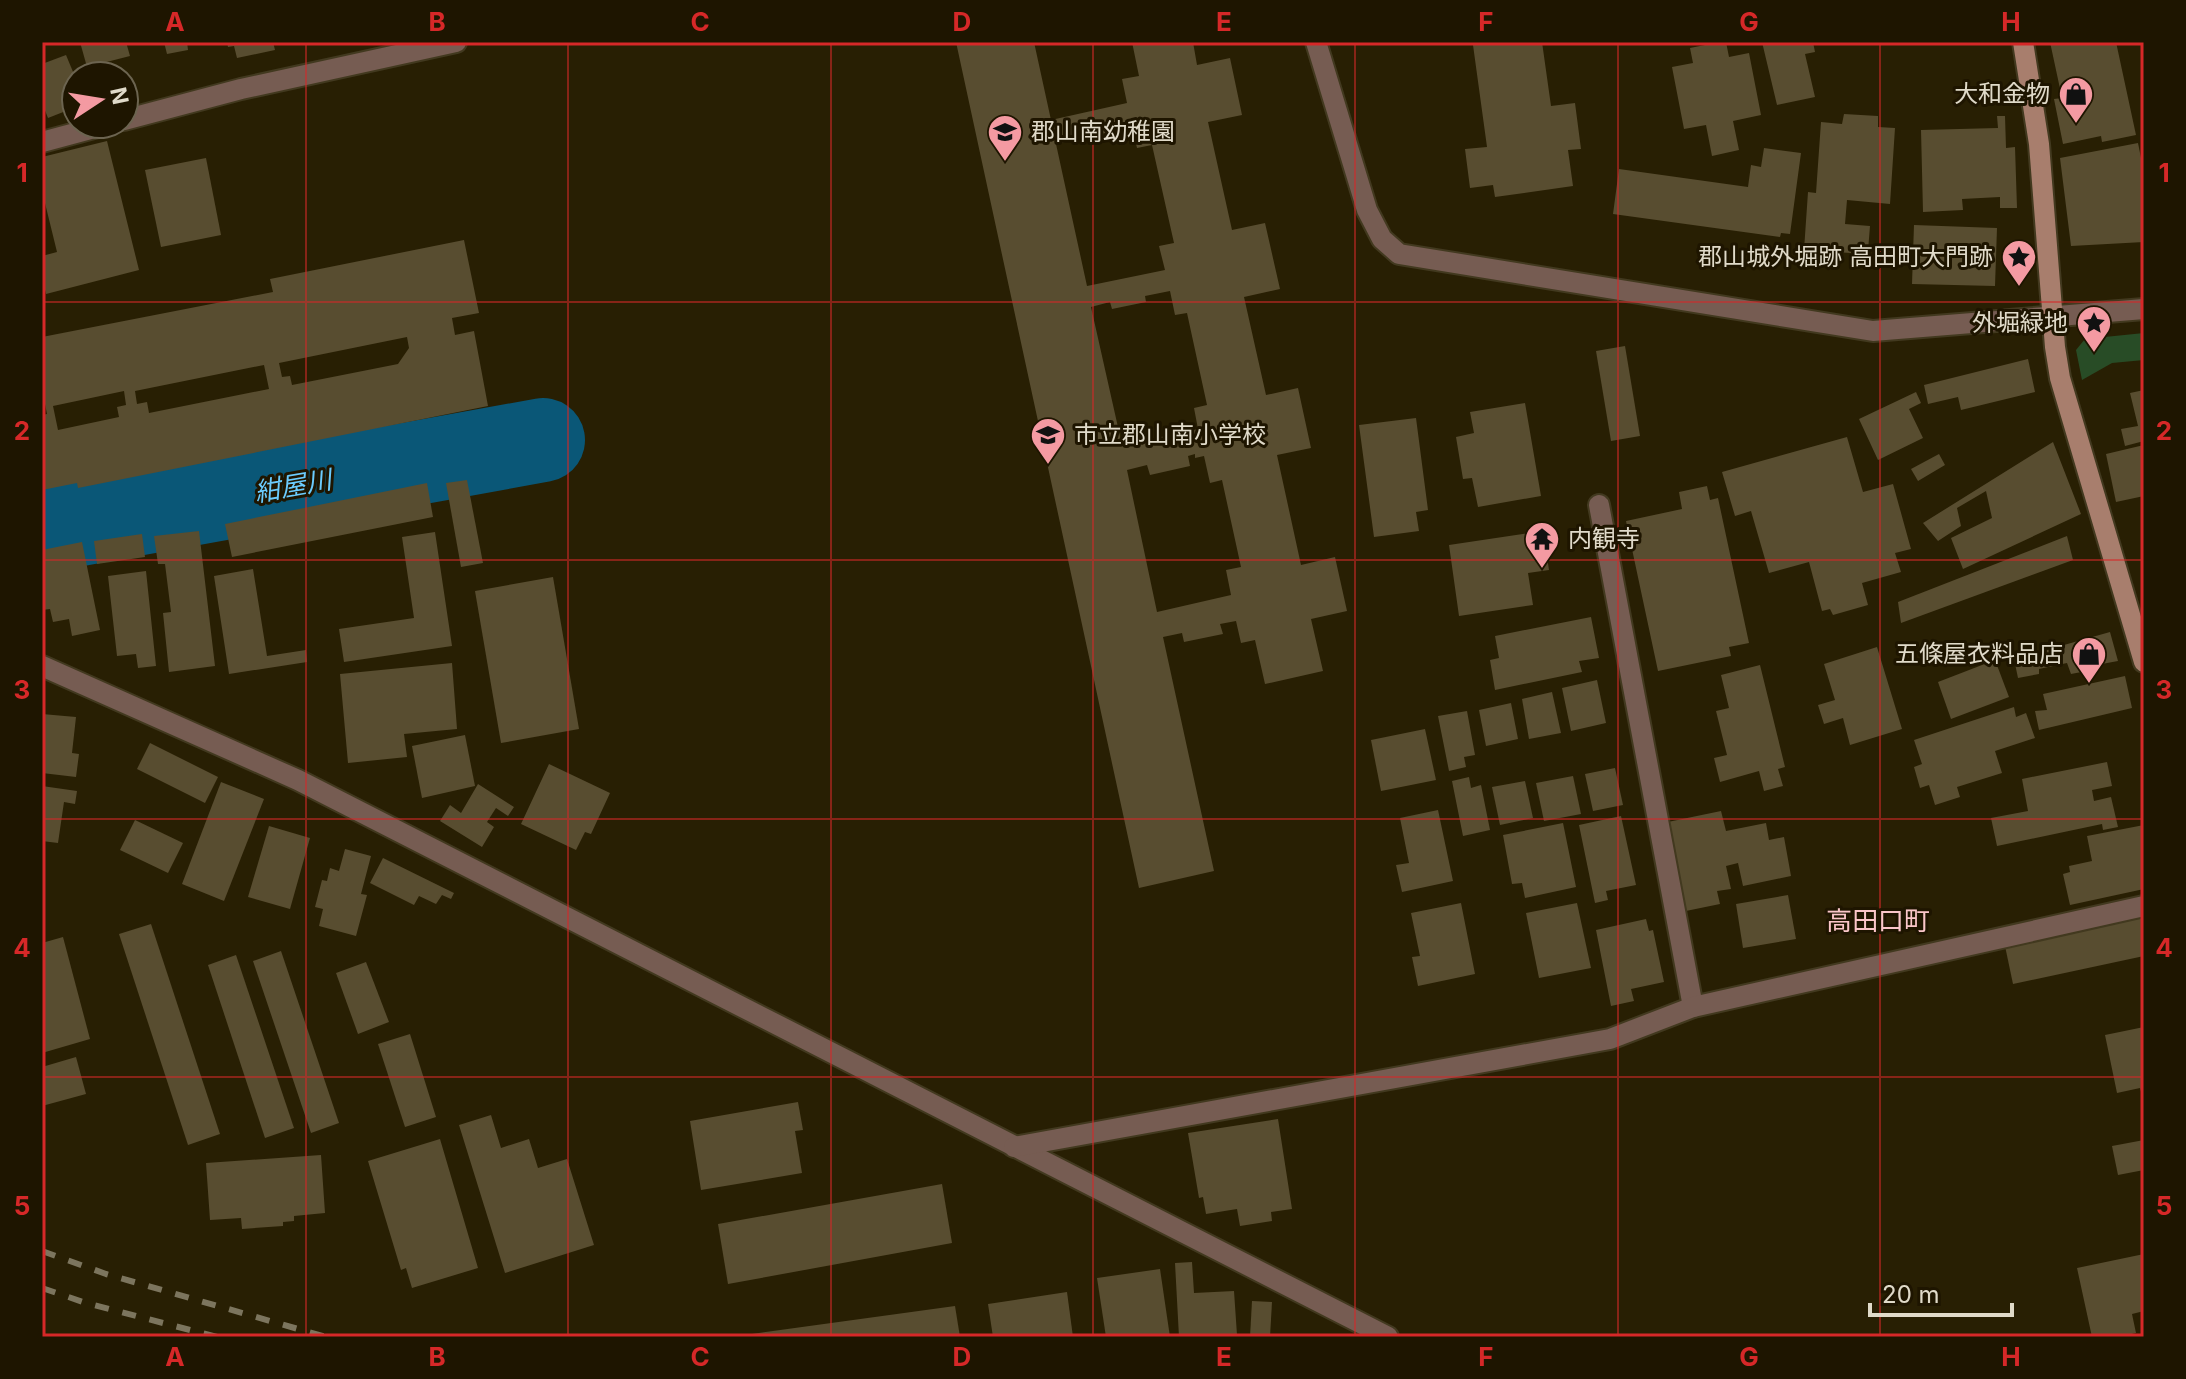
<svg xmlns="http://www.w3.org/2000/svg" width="2186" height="1379" font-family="Inter,'Noto Sans JP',sans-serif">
	<rect width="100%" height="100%" fill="#281f03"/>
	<polygon fill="#284c26" points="2144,333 2144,360 2112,363 2082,380 2076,350 2085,339"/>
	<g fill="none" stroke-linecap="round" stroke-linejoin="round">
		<polyline stroke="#0a5777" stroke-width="84" points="42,531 543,440"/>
	</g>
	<g fill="#584d30" fill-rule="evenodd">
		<polygon points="80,42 126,42 130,56 87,67"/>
		<polygon points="164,42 187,42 188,50 167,54"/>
		<polygon points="227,42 273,42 275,50 237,58 234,46 228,47"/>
		<path d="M956 42H1034L1051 120 1127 103 1122 79 1139 76 1132 42H1193L1197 65 1230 58 1242 115 1208 122 1232 230 1265 223 1280 289 1244 297 1266 395 1298 388 1311 448 1277 455 1301 565 1335 557 1347 611 1311 619 1323 671 1265 684 1255 640 1241 643 1236 621 1220 624 1223 634 1184 642 1182 633 1163 637 1214 871 1139 888ZM1132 127 1137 148 1152 145 1174 243 1159 246 1165 270 1087 286 1056 144ZM1170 291 1175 315 1187 313 1207 405 1194 408 1198 429 1122 445 1091 307 1110 302 1112 309 1146 302 1145 296ZM1195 454V458L1204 456 1210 483 1222 480 1241 567 1226 570 1231 595 1157 612 1127 470 1147 465 1150 475 1190 466 1188 456Z"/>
		<polygon points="1497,42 1542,42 1551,106 1575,103 1581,149 1568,150 1573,186 1495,197 1493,185 1470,188 1465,149 1487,147 1473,45"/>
		<polygon points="1720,42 1726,42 1729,57 1749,53 1761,115 1733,121 1739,150 1712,156 1706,125 1684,129 1672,67 1693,63 1690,48"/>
		<polygon points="1762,42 1813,42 1815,52 1805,54 1815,97 1777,105"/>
		<polygon points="2050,42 2116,42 2136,135 2102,142 2101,136 2063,144 2054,99 2062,98"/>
		<polygon points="66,55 76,79 76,107 48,118 42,103 42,64"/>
		<polygon points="1844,114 1878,116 1878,127 1895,128 1890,204 1847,200 1845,224 1870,226 1868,251 1851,250 1851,253 1804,250 1808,192 1816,193 1821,122 1842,124"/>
		<polygon points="1997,116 2005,116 2006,148 2015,147 2017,208 2000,208 2000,197 1962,199 1963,210 1923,212 1921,130 1998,128"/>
		<polygon points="107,141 139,270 46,294 42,277 42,256 57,252 44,199 42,200 42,157"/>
		<polygon points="2138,143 2144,173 2144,242 2071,246 2060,158"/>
		<polygon points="1764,148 1801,153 1790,234 1781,233 1780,237 1613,214 1619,169 1748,187 1751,165 1761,167"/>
		<polygon points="206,158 221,235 161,247 145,170"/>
		<polygon points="1914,225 1997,228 1995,286 1912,284"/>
		<path d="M464 240 479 313 452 318 455 335 474 331 488 406 78 488 77 483 42 490V415L47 414 42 389V337L273 292 270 279ZM407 337 409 348 398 364 292 385 290 376 282 377 279 363ZM264 365 269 389 149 413 147 402 137 404 135 391ZM124 391 126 405 117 407 119 417 58 430 53 406Z"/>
		<polygon points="1625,346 1640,436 1611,441 1596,351"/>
		<polygon points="2028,359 2035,392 1961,410 1958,397 1928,404 1924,385"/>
		<polygon points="2144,390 2144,441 2125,446 2121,429 2138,426 2130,393"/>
		<polygon points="1916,392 1921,403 1909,409 1923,438 1878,460 1859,419"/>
		<polygon points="1525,403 1541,496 1478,507 1472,478 1463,479 1456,437 1474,433 1470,412"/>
		<polygon points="1416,418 1428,510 1416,512 1419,531 1374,537 1359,425"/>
		<polygon points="1847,437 1863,492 1893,484 1911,549 1895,553 1901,572 1862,583 1868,605 1833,615 1830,609 1822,611 1809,562 1769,573 1751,511 1735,516 1722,472"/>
		<polygon points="2053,442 2081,514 1963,569 1951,538 1992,518 1986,491 1957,508 1961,526 1938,541 1923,523"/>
		<polygon points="2144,445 2144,496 2116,502 2106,454"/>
		<polygon points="1939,454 1945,465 1918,481 1911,469"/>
		<polygon points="467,480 483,563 461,567 446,483"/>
		<polygon points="427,483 433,517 232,557 225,524"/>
		<polygon points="1707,486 1710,500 1718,498 1749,643 1729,647 1731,656 1658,671 1626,521 1682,509 1679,492"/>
		<polygon points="199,531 215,666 169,672 163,613 171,612 165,564 158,564 154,536"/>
		<polygon points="1543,531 1549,570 1528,573 1533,605 1459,616 1449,545"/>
		<polygon points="435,532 452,646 344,662 339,629 414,618 402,537"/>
		<polygon points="142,534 145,557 97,564 94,541"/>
		<polygon points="2067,536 2073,560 1901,623 1898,602"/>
		<polygon points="82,542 100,630 72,636 69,619 53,622 50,609 42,610 42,550"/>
		<polygon points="253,569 267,656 306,650 307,662 229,674 214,576"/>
		<polygon points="146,571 156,666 138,668 136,654 117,656 108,576"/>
		<polygon points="553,577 579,729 501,743 475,591"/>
		<polygon points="1591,617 1599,658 1579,661 1582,672 1495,690 1490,660 1499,658 1495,636"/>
		<polygon points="2110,632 2118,661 2091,666 2092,670 2071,674 2067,663 2039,669 2039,674 2018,678 2014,659"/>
		<polygon points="1877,647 1902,729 1850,745 1843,718 1824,724 1818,705 1835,700 1824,664"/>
		<polygon points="1995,660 2009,697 1951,719 1938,682"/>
		<polygon points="452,663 457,729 404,734 407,757 348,763 340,674"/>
		<polygon points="1760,665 1785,767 1778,769 1783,786 1764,791 1759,771 1720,782 1714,758 1727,755 1716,711 1729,708 1721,675"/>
		<polygon points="2125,676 2132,708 2039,730 2035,711 2047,710 2043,694"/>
		<polygon points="1597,680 1606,723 1571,731 1562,688"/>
		<polygon points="1552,692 1561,733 1529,739 1522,699"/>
		<polygon points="1511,703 1518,739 1486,746 1479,710"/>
		<polygon points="2014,707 2016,717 2026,713 2035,738 1995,751 2002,773 1957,787 1960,797 1935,805 1929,785 1920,788 1914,767 1922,764 1914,740"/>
		<polygon points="1467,711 1475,755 1464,757 1466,767 1449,771 1438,716"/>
		<polygon points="42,714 76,717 72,753 79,754 76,777 42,773"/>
		<polygon points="1425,729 1436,780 1381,791 1371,740"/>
		<polygon points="465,735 475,786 422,798 412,746"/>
		<polygon points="150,743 218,777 205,803 137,769"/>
		<polygon points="2107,762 2112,786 2092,790 2094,801 2111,797 2118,827 2103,830 2102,824 1997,846 1991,818 2028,811 2022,779"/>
		<polygon points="549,764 610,793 591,834 585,832 576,850 521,824"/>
		<polygon points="1615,768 1623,805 1593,811 1585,774"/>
		<polygon points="1573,776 1581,814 1544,821 1536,783"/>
		<polygon points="1469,777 1471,788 1481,785 1490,830 1463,836 1452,781"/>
		<polygon points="1525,781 1533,818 1500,825 1492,787"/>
		<polygon points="221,782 264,799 224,901 182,884"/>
		<polygon points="478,784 514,807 508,816 496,808 487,822 494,827 482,847 440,821 450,805 461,813"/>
		<polygon points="42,786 77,791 75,804 64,802 58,843 42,841"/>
		<polygon points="1438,810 1453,881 1402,892 1396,865 1409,863 1400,818"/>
		<polygon points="1721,811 1726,831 1766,823 1769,840 1784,837 1791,876 1743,886 1738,863 1726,866 1731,889 1717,891 1720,904 1681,912 1663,823"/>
		<polygon points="1621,816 1636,885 1606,891 1608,900 1595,903 1579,825"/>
		<polygon points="135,820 183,843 168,873 120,850"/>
		<polygon points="1563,823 1576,887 1525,898 1522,883 1512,884 1503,835"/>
		<polygon points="2144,825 2144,889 2070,905 2063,874 2070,872 2069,866 2092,861 2087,836"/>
		<polygon points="269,826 310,838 290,909 248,897"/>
		<polygon points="345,849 371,856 361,894 367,895 356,936 319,926 323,909 315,907 322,880 327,881 330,868 339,871"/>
		<polygon points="383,858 454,893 451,899 442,895 436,904 419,896 414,905 370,883"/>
		<polygon points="1788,895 1796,939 1743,948 1736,904"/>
		<polygon points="1461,903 1475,974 1418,986 1412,957 1420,956 1411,913"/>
		<polygon points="1577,903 1591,968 1539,978 1526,913"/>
		<polygon points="2144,916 2144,956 2013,984 2005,946"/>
		<polygon points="1646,919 1649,931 1653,930 1664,982 1631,989 1634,1001 1611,1006 1596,930"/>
		<polygon points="151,924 220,1134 188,1145 119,934"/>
		<polygon points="63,937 90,1039 42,1053 42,943"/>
		<polygon points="281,951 339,1123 311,1133 253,961"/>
		<polygon points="236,955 294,1128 265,1138 208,965"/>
		<polygon points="366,962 389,1022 358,1034 336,973"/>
		<polygon points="2144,1027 2144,1099 2143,1099 2140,1088 2117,1093 2105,1035"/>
		<polygon points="410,1034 436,1117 405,1127 378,1044"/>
		<polygon points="76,1057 86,1094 42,1106 42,1067"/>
		<polygon points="798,1102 803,1130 795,1131 802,1173 701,1190 690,1121"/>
		<polygon points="491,1115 501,1148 529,1139 538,1168 567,1159 594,1245 505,1273 459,1125"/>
		<polygon points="1278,1119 1292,1209 1271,1212 1272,1221 1240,1226 1237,1209 1206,1214 1203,1197 1199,1198 1188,1133"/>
		<polygon points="440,1139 478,1268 412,1288 406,1268 401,1270 368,1161"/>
		<polygon points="2144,1140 2144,1170 2118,1175 2112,1146"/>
		<polygon points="321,1155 325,1213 294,1216 294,1221 283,1222 283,1226 242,1229 241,1218 210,1220 206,1163"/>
		<polygon points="942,1184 952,1243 728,1284 718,1224"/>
		<polygon points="2144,1254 2144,1311 2132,1314 2136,1333 2119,1337 2092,1337 2077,1268"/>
		<polygon points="1192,1262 1194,1293 1234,1291 1237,1335 1179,1337 1175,1263"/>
		<polygon points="1160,1269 1170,1337 1106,1337 1097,1278"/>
		<polygon points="1067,1292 1073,1337 993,1337 988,1304"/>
		<polygon points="1252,1301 1272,1302 1270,1337 1250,1337"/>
		<polygon points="955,1306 960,1337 752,1337 752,1334"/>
	</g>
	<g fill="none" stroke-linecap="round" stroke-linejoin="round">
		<g stroke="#42391f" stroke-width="24">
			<polyline id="pedestrian" points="1316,42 1367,210 1382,239 1399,254 1873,331 2144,309"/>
		</g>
		<g stroke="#42391f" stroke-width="24">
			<g id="minor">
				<polyline points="124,120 241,89 456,42"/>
				<polyline points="42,142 109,124"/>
				<polyline points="1599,505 1693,1007"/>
				<polyline points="42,666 298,780 1388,1337"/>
				<polyline points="1014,1147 1610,1039 1693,1007 2144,906"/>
			</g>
		</g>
		<g stroke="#42391f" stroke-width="24">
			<polyline id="secondary" points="2023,42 2039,144 2055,347 2060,378 2144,662"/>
		</g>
		<use href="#pedestrian" stroke="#765c52" stroke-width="20"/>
		<use href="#minor" stroke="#765c52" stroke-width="20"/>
		<use href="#secondary" stroke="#a87e6d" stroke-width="20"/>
		<g stroke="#7c755e" stroke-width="6" stroke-dasharray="14 14" stroke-linecap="butt">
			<polyline points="42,1251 106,1274 326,1337"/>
			<polyline points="42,1288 86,1303 217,1337"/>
		</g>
	</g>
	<path fill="none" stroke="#d62828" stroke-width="2" stroke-opacity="0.55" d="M306 42V1337M568 42V1337M831 42V1337M1093 42V1337M1355 42V1337M1618 42V1337M1880 42V1337M42 302H2144M42 560H2144M42 819H2144M42 1077H2144"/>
	<defs>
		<g id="shop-pin" transform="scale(1.8)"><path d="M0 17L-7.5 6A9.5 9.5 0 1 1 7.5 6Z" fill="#f49aa2" stroke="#1e1500"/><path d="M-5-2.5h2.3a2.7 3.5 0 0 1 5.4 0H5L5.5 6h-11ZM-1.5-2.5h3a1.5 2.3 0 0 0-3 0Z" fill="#111"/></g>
		<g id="school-pin" transform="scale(1.8)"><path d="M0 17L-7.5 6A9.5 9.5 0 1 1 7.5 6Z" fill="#f49aa2" stroke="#1e1500"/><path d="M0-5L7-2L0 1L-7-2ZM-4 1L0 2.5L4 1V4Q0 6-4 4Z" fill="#111"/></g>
		<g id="sight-pin" transform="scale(1.8)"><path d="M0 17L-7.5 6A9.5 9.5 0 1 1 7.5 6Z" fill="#f49aa2" stroke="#1e1500"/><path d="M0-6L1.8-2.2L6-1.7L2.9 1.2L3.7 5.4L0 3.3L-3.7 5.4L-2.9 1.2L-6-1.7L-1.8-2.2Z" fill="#111"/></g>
		<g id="temple-pin" transform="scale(1.8)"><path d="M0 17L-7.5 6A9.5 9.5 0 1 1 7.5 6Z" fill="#f49aa2" stroke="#1e1500"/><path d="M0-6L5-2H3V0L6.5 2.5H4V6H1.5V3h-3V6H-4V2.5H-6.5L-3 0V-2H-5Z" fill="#111"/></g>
	</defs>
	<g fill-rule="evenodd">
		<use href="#shop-pin" x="2076" y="94"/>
		<use href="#school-pin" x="1005" y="132"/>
		<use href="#sight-pin" x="2019" y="257"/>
		<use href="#sight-pin" x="2094" y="323"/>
		<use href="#school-pin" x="1048" y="435"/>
		<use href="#temple-pin" x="1542" y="539"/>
		<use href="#shop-pin" x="2089" y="654"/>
	</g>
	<g text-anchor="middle" stroke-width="6" stroke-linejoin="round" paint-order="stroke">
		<g font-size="24" fill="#e0dac9" stroke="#1e1500" text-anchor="end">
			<text x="2050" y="102">大和金物</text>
			<text x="1031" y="140" text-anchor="start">郡山南幼稚園</text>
			<text x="1993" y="265">郡山城外堀跡 高田町大門跡</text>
			<text x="2068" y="331">外堀緑地</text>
			<text x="1074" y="443" text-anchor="start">市立郡山南小学校</text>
			<text x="1568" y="547" text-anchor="start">内観寺</text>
			<text x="2063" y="662">五條屋衣料品店</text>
		</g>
		<g font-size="26" font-style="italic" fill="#6bccfe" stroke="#1e1500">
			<text transform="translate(293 486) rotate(-10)" y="9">紺屋川</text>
		</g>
		<g font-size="26" fill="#fac6c9" stroke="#1e1500">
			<text x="1878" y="930">高田口町</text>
		</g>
	</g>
	<rect width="2186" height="1379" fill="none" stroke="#1e1500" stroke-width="88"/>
	<g transform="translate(100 100) rotate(78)"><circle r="38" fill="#1e1500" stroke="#6c6450" stroke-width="2"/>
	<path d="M0-6L14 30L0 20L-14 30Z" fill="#f49aa2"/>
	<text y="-12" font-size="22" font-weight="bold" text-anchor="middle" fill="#e0dac9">N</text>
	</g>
	<path d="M1870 1303v12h142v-12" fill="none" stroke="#e0dac9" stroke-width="4"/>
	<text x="1882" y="1303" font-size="24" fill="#e0dac9" stroke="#1e1500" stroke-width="6" paint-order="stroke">20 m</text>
	<rect x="44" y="44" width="2098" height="1291" fill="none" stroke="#d62828" stroke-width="3"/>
	<g font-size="26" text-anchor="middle" font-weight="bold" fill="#d62828">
		<text x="175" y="31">A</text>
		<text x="437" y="31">B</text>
		<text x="700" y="31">C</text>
		<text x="962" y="31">D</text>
		<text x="1224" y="31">E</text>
		<text x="1486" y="31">F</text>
		<text x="1749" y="31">G</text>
		<text x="2011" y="31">H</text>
		<text x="22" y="182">1</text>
		<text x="2164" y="182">1</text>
		<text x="22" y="440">2</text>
		<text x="2164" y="440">2</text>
		<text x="22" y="699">3</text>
		<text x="2164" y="699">3</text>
		<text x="22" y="957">4</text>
		<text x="2164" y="957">4</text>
		<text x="22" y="1215">5</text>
		<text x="2164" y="1215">5</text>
		<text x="175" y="1366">A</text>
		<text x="437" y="1366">B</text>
		<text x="700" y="1366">C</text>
		<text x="962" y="1366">D</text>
		<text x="1224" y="1366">E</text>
		<text x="1486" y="1366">F</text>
		<text x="1749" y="1366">G</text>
		<text x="2011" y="1366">H</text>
	</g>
</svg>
